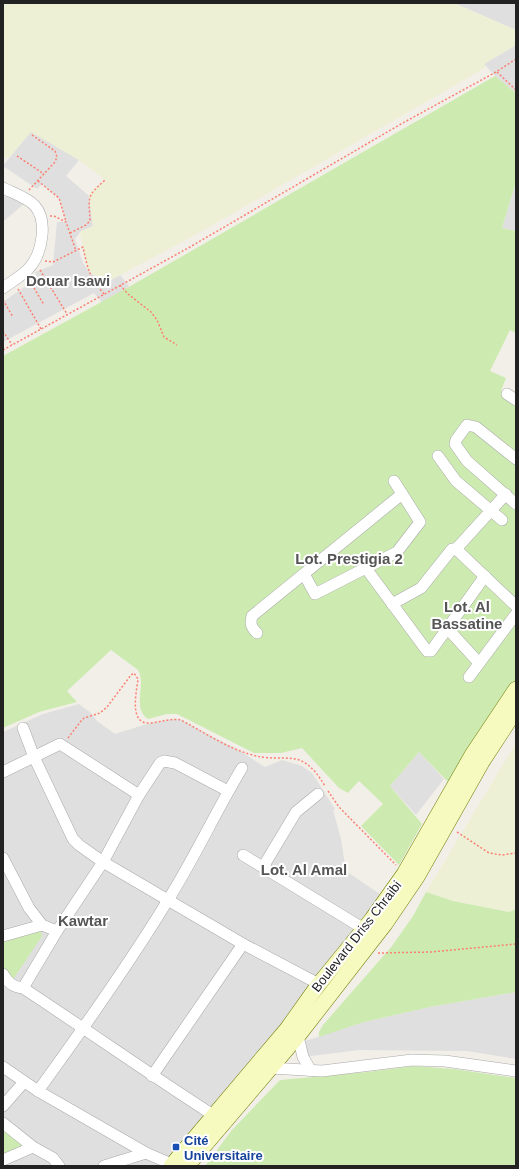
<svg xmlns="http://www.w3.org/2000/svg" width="519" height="1169" font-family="Arial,sans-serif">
	<rect width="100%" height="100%" fill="#f2efe9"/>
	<g fill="#e0dfdf">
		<polygon points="454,3 516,3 516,30"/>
		<polygon points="516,45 516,93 495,76 484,64"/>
		<polygon points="31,131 79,160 66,176 89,196 93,226 80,232 75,239 83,263 91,274 109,281 120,275 129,286 106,307 94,293 3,342 3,302 37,278 35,272 53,265 57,222 66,222 59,198 42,184 37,189 3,166"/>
		<polygon points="516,182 516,231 502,228"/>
		<polygon points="3,188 27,201 3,222"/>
		<polygon points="79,704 91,713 97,721 115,734 150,723 175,719 181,720 240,751 265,767 282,760 302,766 312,773 335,809 333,810 341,839 346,871 387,899 171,1166 3,1166 3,732 43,714"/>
		<polygon points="419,752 444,779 416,815 390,786"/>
		<polygon points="516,992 516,1059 467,1051 359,1050 303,1057 299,1043 364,1022 430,1007"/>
	</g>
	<g fill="#eef0d5">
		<polygon points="3,3 454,3 516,30 516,45 484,64 486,67 452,87 197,234 109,281 92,274 87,268 80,232 93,226 89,196 91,192 105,180 79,160 31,132 8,159 3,155"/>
		<polygon points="516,743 516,909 509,912 453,901 426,892"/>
	</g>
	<g fill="#cdebb0">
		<path d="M495 76 516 93V182L502 228 516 231V333L510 330 490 371 506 378 501 391 516 397V681L486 723 449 783 419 752 390 786 422 824 399 865 361 826 383 804 359 781 348 793 339 788 302 748 281 753H254L177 714H167L148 719C131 707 147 685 138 670L111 650 67 691 77 702 39 712 3 728V356L134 284Z"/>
		<polygon points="426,892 453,901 509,912 516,909 516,992 430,1007 364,1022 319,1037 319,1032 323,1025 392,946 413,916"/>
		<polygon points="39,931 41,932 42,936 12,981 9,980 3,968 3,942"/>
		<polygon points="413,1066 454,1069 516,1078 516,1166 205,1166 232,1130 280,1080 367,1072"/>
		<polygon points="3,1128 23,1146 3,1155"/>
	</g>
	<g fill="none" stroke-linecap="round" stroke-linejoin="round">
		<g stroke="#a9a9a9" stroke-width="12">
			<g id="street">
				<path d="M3 188C13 193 28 198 35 206 48 221 42 253 30 267 25 274 11 282 3 288"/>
				<polyline points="507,394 516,400"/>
				<polyline points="438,456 456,481 502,520"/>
				<polyline points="516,459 476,427 467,425 456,440 455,444 467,461 516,504"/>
				<polyline points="456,549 506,494"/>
				<polyline points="365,567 427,651 431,651 485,576"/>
				<polyline points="304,574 315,594 397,552 420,522 394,481"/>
				<polyline points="392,604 421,588 452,549 456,549 516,606"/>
				<polyline points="447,628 479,663"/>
				<path d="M257 633C251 627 250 624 252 616L402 494"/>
				<polyline points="469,677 516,614"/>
				<polyline points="23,728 34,757 73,839 79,845 103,862 243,944 319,984"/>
				<polyline points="3,772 60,744 139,795"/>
				<polyline points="243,855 364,929"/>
				<polyline points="3,858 29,908 42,925 57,931 23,988"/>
				<polyline points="263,867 296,812 318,794"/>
				<polyline points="57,931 103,862 139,795 160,763 164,761 175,763 228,791"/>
				<polyline points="3,936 42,925"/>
				<path d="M3 974C8 983 13 987 23 988 87 1030 149 1074 213 1115"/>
				<polyline points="298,1036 303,1057 311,1071"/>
				<polyline points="3,1067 38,1091 146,1153 176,1166"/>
				<polyline points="270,1068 322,1071 412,1060 445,1061 516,1071"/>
				<polyline points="152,1076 243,944"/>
				<path d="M38 1091C83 1029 128 966 168 900 195 857 216 811 242 768"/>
				<polyline points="3,1106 24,1082"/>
				<polyline points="3,1123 33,1147 53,1158 59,1166"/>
				<polyline points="3,1160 33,1147"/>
				<polyline points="104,1166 146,1153"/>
			</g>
		</g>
		<g stroke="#707d05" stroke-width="16">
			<g id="secondary">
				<polyline points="171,1166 287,1029 319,984 372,919 404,874 472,755 516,689"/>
				<polyline points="187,1166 298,1036 385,924 417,877 482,762 516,710"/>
			</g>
		</g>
		<g stroke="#fa8072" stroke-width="1.5" stroke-dasharray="2 2" stroke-linecap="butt">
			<polyline points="497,72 516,90"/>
			<polyline points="17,156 44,174"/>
			<polyline points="38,181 59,198 66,222"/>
			<polyline points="29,190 55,162 57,157 55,151 32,135"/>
			<polyline points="50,216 54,216 66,222 76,251"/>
			<path d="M70 233 86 225 90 221C89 196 86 197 105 180"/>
			<path d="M45 261 53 262 83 247C88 270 89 276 104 294"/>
			<polyline points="40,270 67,314"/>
			<polyline points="30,281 44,305"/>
			<polyline points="120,285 128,294 151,312 157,320 164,337 177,345"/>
			<polyline points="18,289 41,329"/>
			<polyline points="3,300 13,317"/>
			<polyline points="3,331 12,345"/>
			<polyline points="3,350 190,247 401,124 496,72 516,59"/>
			<path d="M68 738 81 721 84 718 100 713 107 707 131 675 134 673 138 679C137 690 128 725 150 723 161 722 170 718 181 720 203 732 226 747 249 754 287 766 299 743 325 786"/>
			<polyline points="328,791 339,807 396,865"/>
			<polyline points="457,832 489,853 502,855 516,853"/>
			<polyline points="378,953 431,952 516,944"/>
		</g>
		<use href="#street" stroke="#fff" stroke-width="11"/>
		<use href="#secondary" stroke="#f7fabf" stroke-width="15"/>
	</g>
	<rect fill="#1a4fb4" stroke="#fff" stroke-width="1.5" x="172" y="1143" width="8" height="8" rx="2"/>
	<g text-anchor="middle" stroke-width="4" stroke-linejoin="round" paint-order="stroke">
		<g font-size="13" fill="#222" stroke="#fff">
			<text transform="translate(356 936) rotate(-52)" y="5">Boulevard Driss Chraibi</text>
		</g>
		<g font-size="13" font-weight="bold" fill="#164399" stroke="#fff" text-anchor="start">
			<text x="184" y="1145">Cité<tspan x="184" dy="15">Universitaire</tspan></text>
		</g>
		<g font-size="15" font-weight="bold" fill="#555" stroke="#fff">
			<text x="68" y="286">Douar Isawi</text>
			<text x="349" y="564">Lot. Prestigia 2</text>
			<text x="467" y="612">Lot. Al<tspan x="467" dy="17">Bassatine</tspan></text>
			<text x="304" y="875">Lot. Al Amal</text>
			<text x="83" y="926">Kawtar</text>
		</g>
	</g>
	<rect width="519" height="1169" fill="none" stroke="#222222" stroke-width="8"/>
</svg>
